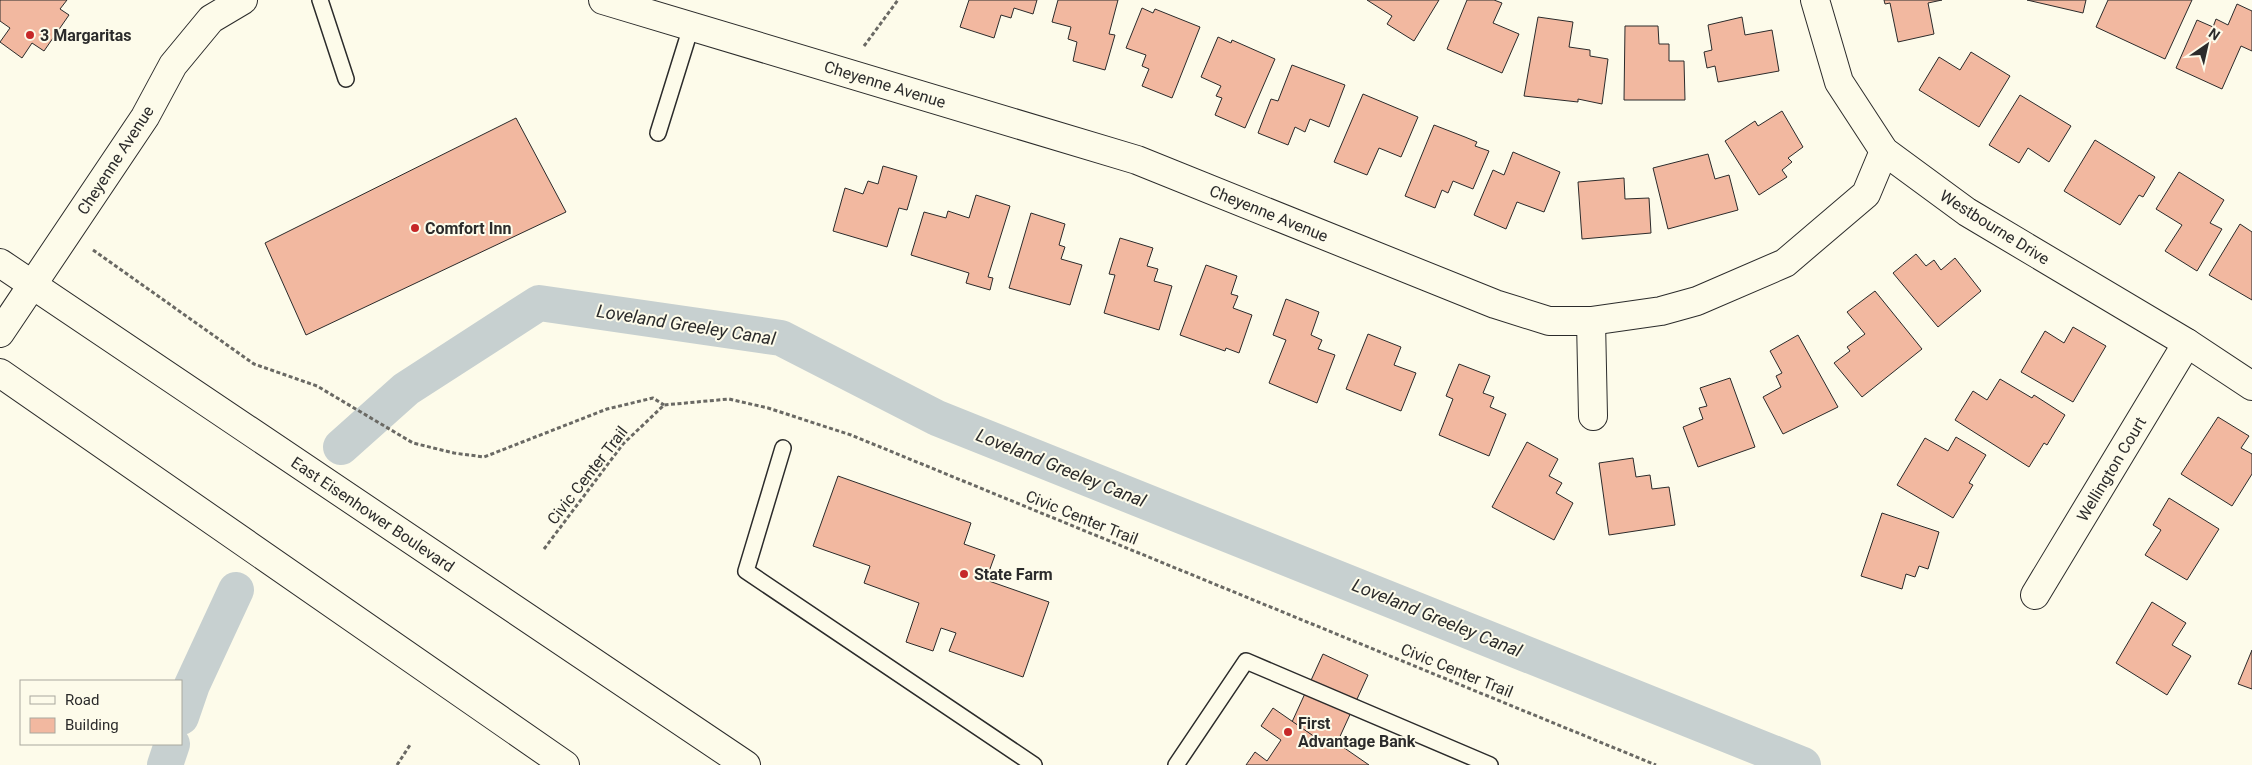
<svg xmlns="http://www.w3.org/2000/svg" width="2252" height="765" font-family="Roboto,sans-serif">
	<rect width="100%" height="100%" fill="#fdfbea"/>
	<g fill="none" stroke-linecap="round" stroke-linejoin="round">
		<g stroke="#c7d0d0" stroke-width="36">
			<polyline points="341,447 406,389 539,303 781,338 937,418 1803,765"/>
			<polyline points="181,717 192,685 236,590"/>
			<polyline points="165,765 172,744"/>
		</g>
	</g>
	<g fill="#f2b8a0" stroke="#2b2b2b">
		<polygon points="0,0 67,0 60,9 69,15 44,51 32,43 22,58 0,42 10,28 0,21"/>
		<polygon points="969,0 1037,0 1033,14 1014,8 1011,18 1001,15 994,38 960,27"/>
		<polygon points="1058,0 1118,0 1109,34 1115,35 1105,70 1073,61 1077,42 1068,39 1071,27 1052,22"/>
		<polygon points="1367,0 1439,0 1414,41 1387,24 1392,16"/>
		<polygon points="1467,0 1494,0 1502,3 1493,23 1519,34 1502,73 1447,49"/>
		<polygon points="1884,0 1942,0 1928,3 1934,34 1898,42 1890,3 1885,4"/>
		<polygon points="2027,0 2086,0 2083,13"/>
		<polygon points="2108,0 2192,0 2165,59 2096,27"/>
		<polygon points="2237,4 2252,11 2252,51 2241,46 2222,89 2176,68 2197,20 2213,27 2216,19 2228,25"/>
		<polygon points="1142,8 1153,13 1155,9 1200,27 1172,98 1142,86 1149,69 1142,66 1146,55 1126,48"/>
		<polygon points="1538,17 1573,22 1569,47 1590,50 1590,56 1608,59 1602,104 1578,99 1578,102 1524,96"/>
		<polygon points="1742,17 1745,35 1772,30 1779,71 1718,82 1715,66 1707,68 1704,52 1712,50 1708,25"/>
		<polygon points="1625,26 1658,26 1659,44 1669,44 1669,61 1684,61 1685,100 1624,100"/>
		<polygon points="1218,37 1231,43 1232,40 1275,59 1245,128 1215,115 1222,98 1216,96 1221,86 1201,77"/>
		<polygon points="1971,52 2010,76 1979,127 1919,90 1939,57 1960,70"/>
		<polygon points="1292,65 1345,85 1329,127 1310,119 1305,132 1295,127 1288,145 1258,133 1271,99 1278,101"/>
		<polygon points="1363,94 1418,117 1401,157 1379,148 1367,175 1334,162"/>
		<polygon points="2020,95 2071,126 2049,162 2028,148 2019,163 1989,145"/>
		<polygon points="1782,111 1803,147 1788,158 1792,162 1782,170 1787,177 1759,195 1725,141 1755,121 1758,126"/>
		<polygon points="516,118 566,212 306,335 265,243"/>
		<polygon points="1434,125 1465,137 1477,142 1475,146 1489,151 1473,189 1453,181 1448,193 1442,190 1435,208 1405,196"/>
		<polygon points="2095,140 2155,177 2143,197 2139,195 2120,225 2064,191"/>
		<polygon points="1513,152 1560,172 1544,212 1517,202 1506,229 1474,215 1493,170 1504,175"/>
		<polygon points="1708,154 1715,179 1729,175 1738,210 1668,229 1653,168"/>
		<polygon points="883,166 917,176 907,210 899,208 887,247 833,231 845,188 863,194 868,181 878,184"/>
		<polygon points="2179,172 2224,200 2210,223 2222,229 2197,271 2165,251 2182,225 2156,209"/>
		<polygon points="1624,178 1625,199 1649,198 1651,233 1582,239 1578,182"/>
		<polygon points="976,195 1010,206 988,277 993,278 990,290 966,283 969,273 911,255 924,212 946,218 948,211 969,218"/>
		<polygon points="1031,213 1065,224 1059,245 1065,247 1061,259 1082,265 1070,305 1009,288"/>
		<polygon points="2240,224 2252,232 2252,300 2209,275"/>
		<polygon points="1120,238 1153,248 1147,266 1158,269 1154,281 1172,286 1159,330 1104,313 1115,275 1109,274"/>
		<polygon points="1916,254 1926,266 1934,260 1941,270 1955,258 1981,291 1938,327 1893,273"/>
		<polygon points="1206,265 1237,276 1231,294 1238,296 1233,308 1252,315 1239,353 1226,348 1225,351 1180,335"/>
		<polygon points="1875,291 1922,349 1862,397 1834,363 1850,351 1847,347 1865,334 1847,312"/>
		<polygon points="1286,299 1319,312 1311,335 1322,340 1318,349 1335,355 1317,403 1269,383 1286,340 1273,335"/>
		<polygon points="2073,327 2106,346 2073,402 2021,372 2045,331 2064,343"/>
		<polygon points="1368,334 1401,347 1394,365 1416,373 1401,411 1346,389"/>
		<polygon points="1798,335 1838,407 1783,434 1763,397 1781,387 1776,376 1782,373 1770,351"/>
		<polygon points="1459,364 1490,376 1483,393 1494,397 1490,407 1506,414 1489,456 1439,435 1453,399 1446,396"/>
		<polygon points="1730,378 1755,447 1698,467 1683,427 1703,419 1699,408 1707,406 1700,388"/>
		<polygon points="2000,379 2032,398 2034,395 2065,415 2047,445 2044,443 2029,467 1955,420 1973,391 1987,400"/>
		<polygon points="2218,417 2249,436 2241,448 2252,454 2252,474 2232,506 2181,474"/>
		<polygon points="1956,437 1986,455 1969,483 1973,485 1953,518 1897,485 1925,438 1948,451"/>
		<polygon points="1527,442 1558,459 1549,476 1562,483 1556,493 1573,503 1554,540 1492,507"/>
		<polygon points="1633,458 1636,477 1650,475 1652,489 1669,487 1675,525 1609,535 1599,463"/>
		<polygon points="838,476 971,523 964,544 995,555 986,580 1049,602 1023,677 949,651 956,633 941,628 933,651 906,642 919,603 864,583 870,566 813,546"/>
		<polygon points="2169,498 2219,529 2187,580 2145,555 2161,530 2153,525"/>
		<polygon points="1882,513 1939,532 1928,569 1919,566 1915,577 1906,574 1902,589 1861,576"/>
		<polygon points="2152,602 2186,623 2172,645 2191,656 2167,695 2116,663"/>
		<polygon points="2252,650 2252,689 2238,684"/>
		<polygon points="1323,654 1368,675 1337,743 1330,738 1325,744 1292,722"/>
		<polygon points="1273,708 1325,744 1330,738 1369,765 1246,765 1255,752 1267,761 1281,740 1261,726"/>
	</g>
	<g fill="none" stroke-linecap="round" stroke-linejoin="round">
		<g stroke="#2b2b2b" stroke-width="18">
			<g id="service">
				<polyline points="320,0 346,79"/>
				<polyline points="658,133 691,27"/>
				<polyline points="783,448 746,571 1034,765"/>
				<polyline points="1176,765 1246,661 1490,765"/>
			</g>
		</g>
		<g stroke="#2b2b2b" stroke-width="30">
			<g id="minor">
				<polyline points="603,0 1137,160 1495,304 1549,321 1591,321 1661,311 1697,301 1785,263 1866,194 1884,151"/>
				<polyline points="1815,0 1839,82 1884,151 1967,212 2187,343 2252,386"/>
				<polyline points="1591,321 1593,416"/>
				<polyline points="0,333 145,117 173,65 211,19 243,0"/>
				<polyline points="2035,595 2187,343"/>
			</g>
		</g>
		<g stroke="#2b2b2b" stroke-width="30">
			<g id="trunk">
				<polyline points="0,263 746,765"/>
				<polyline points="0,373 565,765"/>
			</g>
		</g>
		<g stroke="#6a6964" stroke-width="3" stroke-dasharray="4 2.5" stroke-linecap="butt">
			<polyline points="864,46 898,0"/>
			<polyline points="93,250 254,364 317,386 413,443 454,453 484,457 607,409 653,398 664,405"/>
			<polyline points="544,549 623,444 664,405 729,399 768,408 851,435 1656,765"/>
			<polyline points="397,765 410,745"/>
		</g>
		<use href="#service" stroke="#fdfbea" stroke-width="15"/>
		<use href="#minor" stroke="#fdfbea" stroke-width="28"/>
		<use href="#trunk" stroke="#fdfbea" stroke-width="28"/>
	</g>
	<g fill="#c62828" stroke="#fdfbea" stroke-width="2">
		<circle cx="30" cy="35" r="5"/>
		<circle cx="415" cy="228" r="5"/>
		<circle cx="964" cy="574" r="5"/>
		<circle cx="1288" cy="732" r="5"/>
	</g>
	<g text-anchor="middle" stroke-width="4" stroke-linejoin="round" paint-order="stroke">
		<g font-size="16" font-weight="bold" fill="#2b2b2b" stroke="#fdfbea" text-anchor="start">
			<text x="40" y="41">3 Margaritas</text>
			<text x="425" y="234">Comfort Inn</text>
			<text x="974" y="580">State Farm</text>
			<text x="1298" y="729">First<tspan x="1298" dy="18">Advantage Bank</tspan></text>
		</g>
		<g font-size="16" fill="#2b2b2b" stroke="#fdfbea">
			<text transform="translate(885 84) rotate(17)" y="6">Cheyenne Avenue</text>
			<text transform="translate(115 160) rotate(-57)" y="6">Cheyenne Avenue</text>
			<text transform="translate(1269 213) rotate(22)" y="6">Cheyenne Avenue</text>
			<text transform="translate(1995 227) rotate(32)" y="6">Westbourne Drive</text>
			<text transform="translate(2111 469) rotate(-59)" y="6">Wellington Court</text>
			<text transform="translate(587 475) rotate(-52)" y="6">Civic Center Trail</text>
			<text transform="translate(373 514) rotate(34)" y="6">East Eisenhower Boulevard</text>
			<text transform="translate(1082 517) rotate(22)" y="6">Civic Center Trail</text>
			<text transform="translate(1457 670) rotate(22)" y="6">Civic Center Trail</text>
		</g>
		<g font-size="18" font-style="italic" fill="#2b2b2b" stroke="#fdfbea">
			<text transform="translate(686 325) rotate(9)" y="6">Loveland Greeley Canal</text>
			<text transform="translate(1061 468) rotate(22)" y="6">Loveland Greeley Canal</text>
			<text transform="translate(1437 618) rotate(22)" y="6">Loveland Greeley Canal</text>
		</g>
	</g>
	<rect x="20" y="680" width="162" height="65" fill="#fdfbea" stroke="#a9a89e"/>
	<rect x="30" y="696" width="25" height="8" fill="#fdfbea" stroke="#a9a89e"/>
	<text x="65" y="705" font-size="15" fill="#2b2b2b">Road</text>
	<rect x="30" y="718" width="25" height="15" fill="#f2b8a0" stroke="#a9a89e"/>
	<text x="65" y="730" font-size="15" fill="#2b2b2b">Building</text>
	<g transform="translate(2207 45) rotate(34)" stroke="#fdfbea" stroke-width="4" paint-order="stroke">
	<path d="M0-4L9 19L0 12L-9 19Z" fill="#2b2b2b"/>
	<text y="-8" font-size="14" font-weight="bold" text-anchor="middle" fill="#2b2b2b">N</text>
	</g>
</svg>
